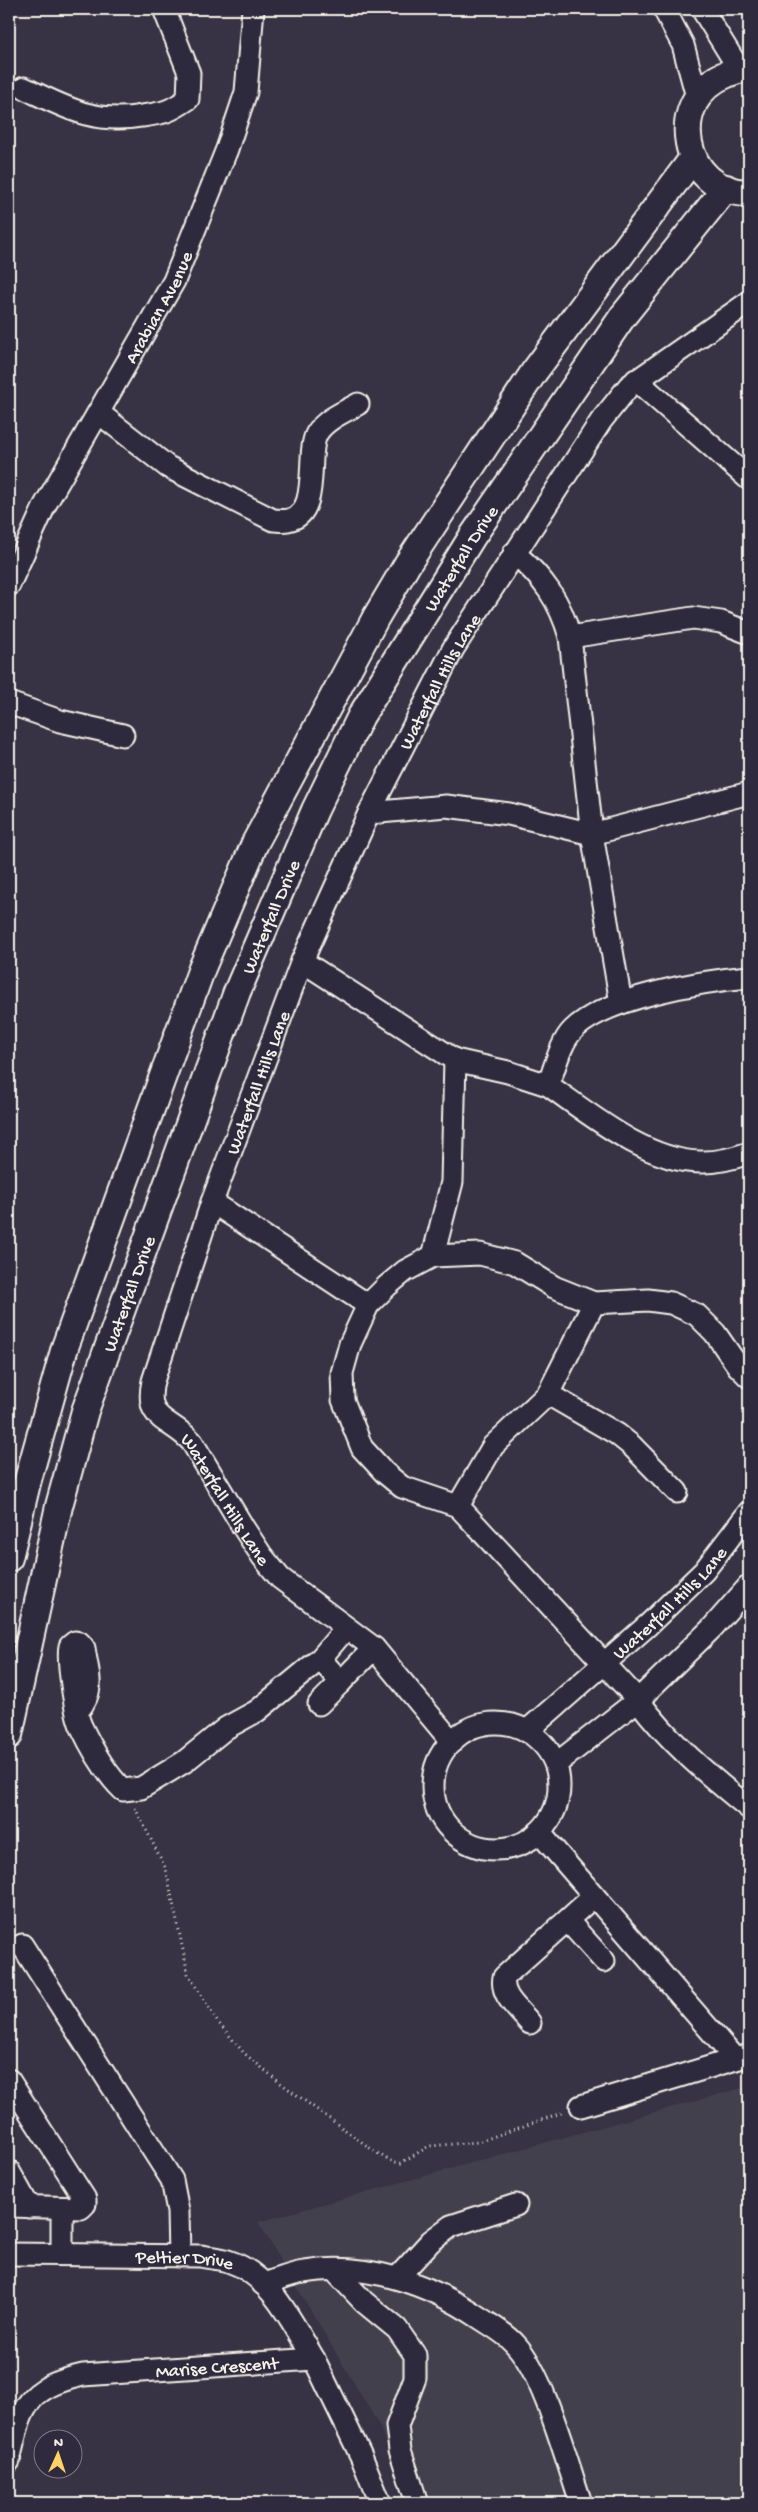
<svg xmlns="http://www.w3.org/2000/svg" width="758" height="2512" font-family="'Gochi Hand',sans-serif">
	<rect width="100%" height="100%" fill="#373244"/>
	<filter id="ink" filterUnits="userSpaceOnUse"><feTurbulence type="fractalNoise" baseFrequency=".02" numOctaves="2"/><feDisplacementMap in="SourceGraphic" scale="10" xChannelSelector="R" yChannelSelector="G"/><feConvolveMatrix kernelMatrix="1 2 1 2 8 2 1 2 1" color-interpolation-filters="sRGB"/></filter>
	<g filter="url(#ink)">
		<polygon fill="#433f4e" points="749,2086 749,2503 407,2503 380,2427 258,2222"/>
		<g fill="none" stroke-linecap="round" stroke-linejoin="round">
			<g stroke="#f4f1e8" stroke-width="25">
				<g id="minor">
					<polyline points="664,9 683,45 697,97"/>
					<polyline points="702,9 739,69"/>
					<path d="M24 88C67 108 93 124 142 116 164 113 169 112 188 99L189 73 164 9"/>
					<polyline points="636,380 749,479"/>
					<path d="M99 413 168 467 273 520C277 520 283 521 288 520 322 514 305 453 317 433 326 419 344 412 358 404"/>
					<path d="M514 553C543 577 560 601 570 637L592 834 621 1003"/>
					<path id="s1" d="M9 585 45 505 174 281 227 149 246 92 253 9"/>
					<polyline points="570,637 693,618 721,622 749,633"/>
					<polyline points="9,703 60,721 123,735"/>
					<polyline points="369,813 446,806 509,814 592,834 749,793"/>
					<path d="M302 961 455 1060 508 1072 548 1085C555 1068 560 1043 573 1030 606 997 703 981 749 977"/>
					<path d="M548 1085C591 1115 646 1161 700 1162 716 1163 734 1158 749 1153"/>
					<path id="s2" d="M212 1202 153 1381C144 1422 169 1417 192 1442L243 1527 262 1556 280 1578 374 1648 452 1742"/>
					<polyline points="433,1256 452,1182 455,1060"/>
					<path id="s3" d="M368 1305 212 1202 302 961 369 813 453 649 601 421 629 386 749 302"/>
					<path d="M749 1377 738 1366 715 1333 697 1315 671 1303 648 1300 594 1303 554 1287 515 1263 480 1254 433 1256 405 1271 387 1286 368 1305 350 1344 342 1373 343 1400 362 1448 385 1473 402 1487 458 1506 638 1700C669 1742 708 1775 749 1808"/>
					<polyline points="548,1394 617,1434 632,1446 677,1492"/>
					<polyline points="458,1506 493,1446 548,1394 594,1303"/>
					<polyline points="341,1682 374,1648"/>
					<polyline points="319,1704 341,1682 320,1659 346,1628"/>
					<path d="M78 1711C96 1688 88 1676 84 1648L80 1643 75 1642 70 1646C67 1659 75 1713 81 1726 91 1747 106 1774 123 1790L141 1788 184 1762 226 1728 257 1711 320 1659"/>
					<circle cx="496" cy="1786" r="63"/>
					<path id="s4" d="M527 1731 648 1625 704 1571 749 1512"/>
					<polyline points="556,1764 638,1700 712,1628 749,1586"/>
					<polyline points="539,1832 735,2059"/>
					<polyline points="568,1921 604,1961"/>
					<polyline points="22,1945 172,2180 178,2211 179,2256"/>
					<path d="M530 2023C519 2009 500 1996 504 1977L594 1896"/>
					<polyline points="9,2080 85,2199 85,2204 81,2208 9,2206"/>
					<polyline points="581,2106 749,2055"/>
					<polyline points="9,2171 29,2207"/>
					<polyline points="62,2209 62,2254"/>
					<path id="s5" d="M9 2254 201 2256C210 2258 219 2258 228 2261 270 2274 293 2324 314 2359"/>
					<polyline points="334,2270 364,2302 397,2329 415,2355 415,2378 397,2426 400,2450 417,2503"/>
					<polyline points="397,2278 431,2241 451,2226 516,2205"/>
					<path d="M263 2284C277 2280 290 2274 304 2272 365 2261 430 2284 480 2318 492 2326 507 2334 516 2345 544 2375 567 2463 581 2503"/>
					<path id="s6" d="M9 2461C21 2407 26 2388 83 2375L314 2359 362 2458 380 2503"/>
				</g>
			</g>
			<g stroke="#f4f1e8" stroke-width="30">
				<g id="major">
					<path d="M749 69C741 68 735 71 727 74 664 98 681 193 749 193"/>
					<polyline points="9,1558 27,1483 65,1347 202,968 255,843 376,617 408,563 534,372 693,158"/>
					<path id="s7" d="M9 1735 59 1506 85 1411 237 992 315 810 361 716 472 537 623 316 726 188"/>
				</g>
			</g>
			<polyline stroke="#f4f1e8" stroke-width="3" stroke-dasharray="1 4" stroke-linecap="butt" points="135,1808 166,1869 188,1974 217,2021 244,2053 279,2082 374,2151 390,2161 401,2163 429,2146 478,2142 564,2112"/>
			<use href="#minor" stroke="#2f2a3d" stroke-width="21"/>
			<use href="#major" stroke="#2f2a3d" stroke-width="26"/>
		</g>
	</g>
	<g text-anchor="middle" stroke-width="4" stroke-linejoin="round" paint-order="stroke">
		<g font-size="19" fill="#f4f1e8" stroke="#2f2a3d">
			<text dy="7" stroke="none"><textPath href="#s1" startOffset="316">Arabian Avenue</textPath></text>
			<text dy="7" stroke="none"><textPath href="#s7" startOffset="1268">Waterfall Drive</textPath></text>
			<text dy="7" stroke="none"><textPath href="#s3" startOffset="756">Waterfall Hills Lane</textPath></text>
			<text dy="7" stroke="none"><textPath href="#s7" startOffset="861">Waterfall Drive</textPath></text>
			<text dy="7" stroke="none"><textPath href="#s3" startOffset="315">Waterfall Hills Lane</textPath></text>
			<text dy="7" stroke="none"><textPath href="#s7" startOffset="458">Waterfall Drive</textPath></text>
			<text dy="7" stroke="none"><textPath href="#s2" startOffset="334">Waterfall Hills Lane</textPath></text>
			<text dy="7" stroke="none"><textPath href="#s4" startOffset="192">Waterfall Hills Lane</textPath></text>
			<text dy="7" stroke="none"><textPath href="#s5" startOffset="176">Peltier Drive</textPath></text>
			<text dy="7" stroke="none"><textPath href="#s6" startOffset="258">Marise Crescent</textPath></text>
		</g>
	</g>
	<rect width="758" height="2512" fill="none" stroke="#2f2a3d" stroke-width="30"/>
	<rect x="15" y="15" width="728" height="2482" fill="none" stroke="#f4f1e8" stroke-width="2" filter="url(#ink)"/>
	<g transform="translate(58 2454) rotate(3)"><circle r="24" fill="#2f2a3d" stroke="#7e7a81"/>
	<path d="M0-4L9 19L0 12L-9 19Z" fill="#ffd166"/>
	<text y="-8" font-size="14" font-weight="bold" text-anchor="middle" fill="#f4f1e8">N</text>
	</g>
</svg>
